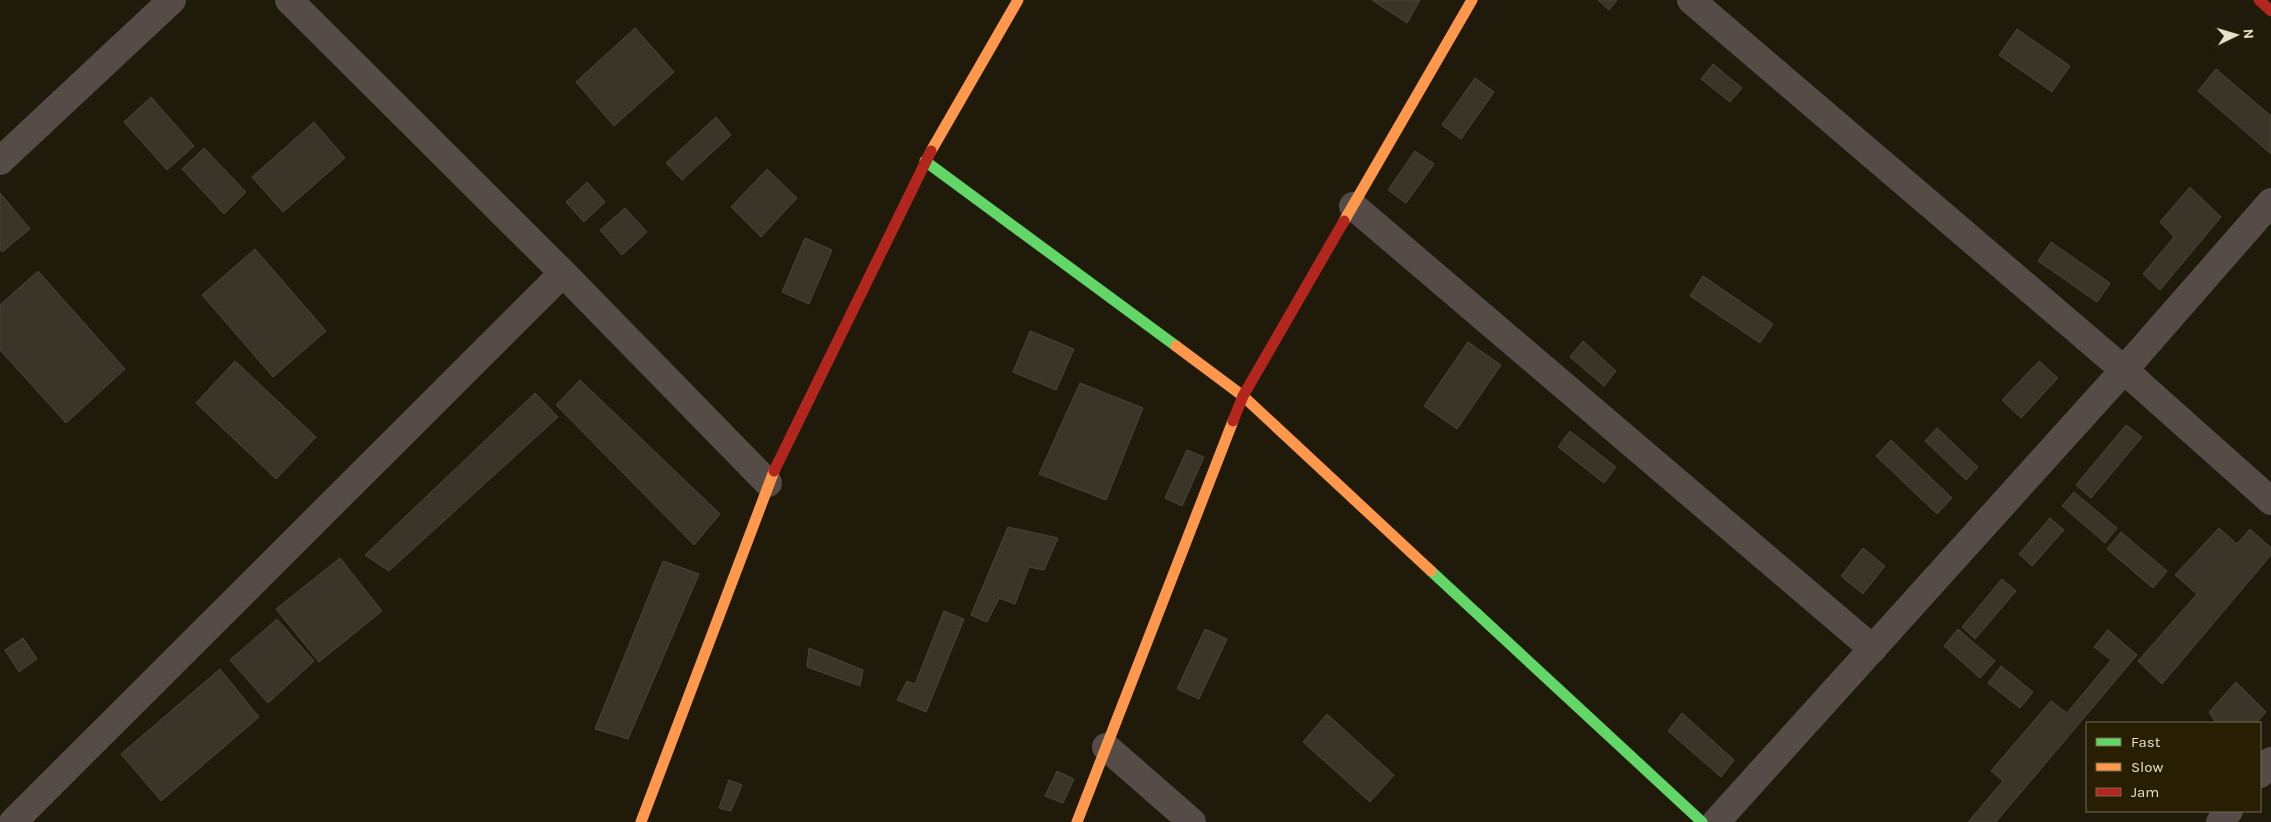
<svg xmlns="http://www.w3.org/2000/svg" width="2271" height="822" font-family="Karla,sans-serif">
	<rect width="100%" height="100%" fill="#1f1a0a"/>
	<g fill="#3a3528" stroke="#4a4538">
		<polygon points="1372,0 1420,0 1407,23"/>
		<polygon points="1598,0 1617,0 1609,10"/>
		<polygon points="635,28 674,72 614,126 576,82"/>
		<polygon points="2017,29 2070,66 2052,92 1999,55"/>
		<polygon points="1713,64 1742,88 1730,102 1701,79"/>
		<polygon points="2216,69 2271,116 2271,154 2198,91"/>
		<polygon points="1475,78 1494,92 1461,139 1442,125"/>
		<polygon points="151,97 194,146 167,170 124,122"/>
		<polygon points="716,117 731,135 682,180 666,163"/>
		<polygon points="314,122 345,158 283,212 252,177"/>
		<polygon points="204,148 246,192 224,214 182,169"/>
		<polygon points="1415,151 1434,164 1406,203 1388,190"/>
		<polygon points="767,169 797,198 761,237 731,207"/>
		<polygon points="587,182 605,202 584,222 566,202"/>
		<polygon points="2190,187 2221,217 2160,290 2143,274 2174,237 2160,222"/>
		<polygon points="0,193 30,229 2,252 0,249"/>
		<polygon points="625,208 647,232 622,255 600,230"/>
		<polygon points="805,238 832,250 809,304 782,292"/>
		<polygon points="2051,242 2110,283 2097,302 2038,261"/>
		<polygon points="255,249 326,331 273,377 202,295"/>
		<polygon points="38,271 125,369 66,423 0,350 0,305"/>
		<polygon points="1703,276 1773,324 1760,343 1690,296"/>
		<polygon points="1030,331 1074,349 1056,390 1013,372"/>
		<polygon points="1583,341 1616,371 1604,386 1570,357"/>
		<polygon points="1468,342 1501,365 1457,429 1424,406"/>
		<polygon points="235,361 316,437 276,479 196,403"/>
		<polygon points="2039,361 2058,378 2021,418 2002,400"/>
		<polygon points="580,380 720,514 694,545 556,405"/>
		<polygon points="1080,383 1143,408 1106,500 1039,474"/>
		<polygon points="535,393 558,417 389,571 365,555"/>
		<polygon points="2126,425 2142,437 2091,498 2076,485"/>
		<polygon points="1937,428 1978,467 1966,480 1925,441"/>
		<polygon points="1570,431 1616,467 1604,483 1558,447"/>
		<polygon points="1891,440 1952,498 1937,514 1876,456"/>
		<polygon points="1187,450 1204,457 1182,506 1165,498"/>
		<polygon points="2074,492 2117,528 2105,543 2062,506"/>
		<polygon points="2050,518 2064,530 2032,566 2019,554"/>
		<polygon points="1008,527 1058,538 1044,570 1029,567 1015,604 999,598 987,622 971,615"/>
		<polygon points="2219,528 2237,544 2250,529 2271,548 2271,555 2162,684 2138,661 2197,594 2175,575"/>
		<polygon points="2121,532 2167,571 2153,588 2107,549"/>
		<polygon points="1863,548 1885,566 1863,594 1841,576"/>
		<polygon points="340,558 382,611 319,662 276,609"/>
		<polygon points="663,561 699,574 628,739 595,729"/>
		<polygon points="2002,579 2016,591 1975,639 1962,627"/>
		<polygon points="944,611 964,619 926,712 897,700 907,681 915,684"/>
		<polygon points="277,619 314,661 268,703 230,660"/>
		<polygon points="1205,629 1227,639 1199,699 1177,689"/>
		<polygon points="1958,629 1995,661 1980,678 1944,646"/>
		<polygon points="2108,630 2137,655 1996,822 1968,822 2003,781 1991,771 2051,701 2067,713 2111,660 2094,647"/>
		<polygon points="23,638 37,659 19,672 5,650"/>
		<polygon points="809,648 863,670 860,686 807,667"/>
		<polygon points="2001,666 2033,692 2020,708 1988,683"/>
		<polygon points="220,669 259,717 161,801 121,754"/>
		<polygon points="2236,682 2266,712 2256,723 2216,723 2209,712"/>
		<polygon points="1682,713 1734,760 1721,777 1668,731"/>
		<polygon points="1327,714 1394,775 1370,802 1303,742"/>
		<polygon points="1057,771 1074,779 1063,803 1045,796"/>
		<polygon points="729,780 742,785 731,811 719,808"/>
	</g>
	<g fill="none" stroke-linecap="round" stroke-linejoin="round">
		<g stroke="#554b47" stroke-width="28">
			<polyline points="289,0 563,273 768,483"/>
			<polyline points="1691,0 2124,370 2271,501"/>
			<polyline points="0,161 172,0"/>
			<polyline points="1353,206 1873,649"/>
			<polyline points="1106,747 1192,822"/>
			<polyline points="2260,774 2271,761"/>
			<polyline points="13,822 563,273"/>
			<polyline points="1716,822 2124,370 2271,202"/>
			<polyline points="2220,822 2229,811"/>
		</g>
		<g stroke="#63d668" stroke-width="11">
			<polyline points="925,161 1176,346"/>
			<polyline points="1431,571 1702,822"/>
		</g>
		<g stroke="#ff974d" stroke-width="11">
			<polyline points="931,151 1018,0"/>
			<polyline points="1344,221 1472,0"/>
			<polyline points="1176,346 1243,396 1431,571"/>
			<polyline points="641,822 774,471"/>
			<polyline points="1077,822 1233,421"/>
		</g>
		<g stroke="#b3261e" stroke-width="11">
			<polyline points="2259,0 2271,11"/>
			<polyline points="1233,421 1243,396 1344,221"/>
			<polyline points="774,471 931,151"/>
		</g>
	</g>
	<rect x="2086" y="722" width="175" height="90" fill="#281e01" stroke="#746c53"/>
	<rect x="2096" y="738" width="25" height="8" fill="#63d668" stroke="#746c53"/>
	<text x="2131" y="747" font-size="15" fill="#e6e0cf">Fast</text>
	<rect x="2096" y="763" width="25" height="8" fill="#ff974d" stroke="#746c53"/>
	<text x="2131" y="772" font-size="15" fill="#e6e0cf">Slow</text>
	<rect x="2096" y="788" width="25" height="8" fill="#b3261e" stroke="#746c53"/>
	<text x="2131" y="797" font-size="15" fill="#e6e0cf">Jam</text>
	<g transform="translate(2236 35) rotate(85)" stroke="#281e01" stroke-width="4" paint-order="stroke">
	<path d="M0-4L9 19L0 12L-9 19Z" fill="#e6e0cf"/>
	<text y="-8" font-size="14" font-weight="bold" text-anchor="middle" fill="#e6e0cf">N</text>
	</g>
</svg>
